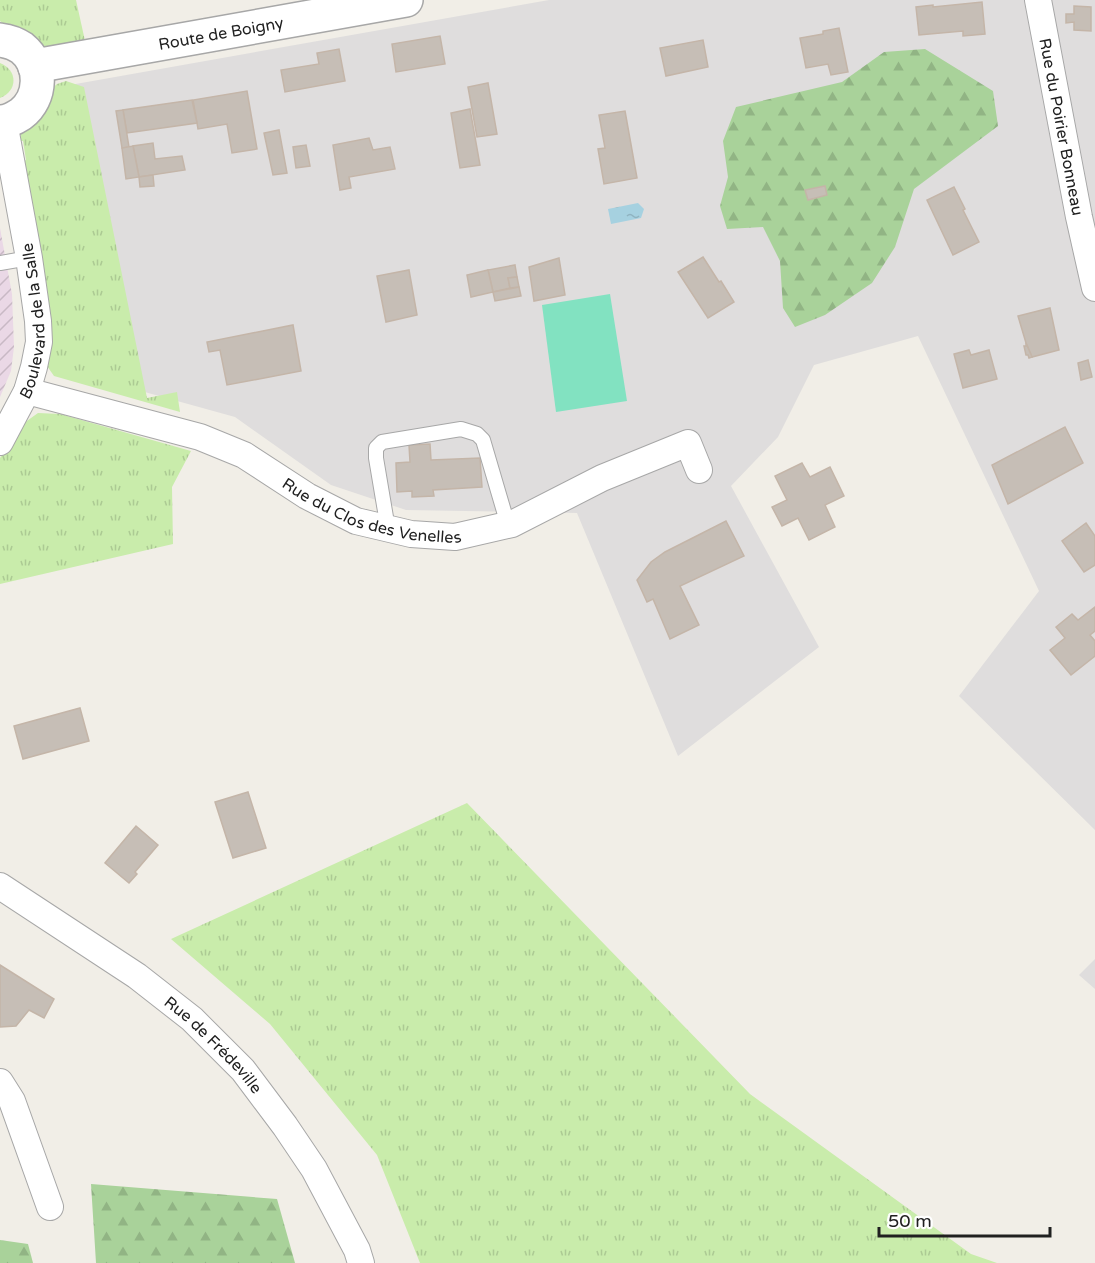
<svg xmlns="http://www.w3.org/2000/svg" width="1095" height="1263" font-family="'Varela Round',sans-serif">
	<defs>
		<pattern id="industrial-furrows" width="10" height="10" patternUnits="userSpaceOnUse" patternTransform="scale(1.5)"><rect width="10" height="10" fill="#ead8e6"/><path d="M-1 1l2-2M0 10L10 0M9 11l2-2" fill="none" stroke="#c8b9c5"/></pattern>
		<pattern id="grass-tufts" width="24" height="20" patternUnits="userSpaceOnUse" patternTransform="scale(1.5)"><rect width="24" height="20" fill="#c9ecab"/><path d="M3 7l-1-3M5 7V3M7 7l1-3M15 17l-1-3M17 17v-4M19 17l1-3" fill="none" stroke="#acca93"/></pattern>
		<pattern id="forest-firs" width="22" height="20" patternUnits="userSpaceOnUse" patternTransform="scale(1.5)"><rect width="22" height="20" fill="#a9d29a"/><path d="M5 1l3.5 6h-7zM16 11l3.5 6h-7z" fill="#91b484"/></pattern>
		<pattern id="water-ripples" width="26" height="14" patternUnits="userSpaceOnUse" patternTransform="scale(1.5)"><rect width="26" height="14" fill="#a6d1e0"/><path d="M2 4q2-2 4 0t4 0M15 11q2-2 4 0t4 0" fill="none" stroke="#8fb3c0"/></pattern>
	</defs>
	<rect width="100%" height="100%" fill="#f1eee7"/>
	<g fill="#dfdddd">
		<polygon points="549,0 1095,0 1095,830 959,696 1039,591 918,336 814,365 778,437 731,486 819,647 678,756 577,513 406,510 331,485 235,417 123,386 70,85"/>
		<polygon points="1095,959 1095,989 1079,975"/>
	</g>
	<polygon fill="url(#industrial-furrows)" points="0,228 12,294 14,347 11,371 0,397"/>
	<g fill="url(#grass-tufts)">
		<polygon points="0,0 76,0 87,50 62,56 18,37 0,21"/>
		<path d="M0 63C18 70 18 91 0 98Z"/>
		<polygon points="66,81 84,87 147,398 177,392 180,412 54,376 47,366 48,322 47,288 22,162 26,160 23,141 20,141 22,124 49,91 57,84"/>
		<polygon points="38,413 60,414 191,451 172,487 173,544 0,584 0,458 24,423"/>
		<polygon points="467,803 750,1094 971,1254 997,1263 420,1263 377,1155 270,1024 171,939"/>
	</g>
	<g fill="url(#forest-firs)">
		<polygon points="925,49 993,91 998,126 914,189 895,247 872,283 825,315 795,327 783,308 780,261 763,227 727,229 720,206 728,177 723,141 736,107 842,82 884,52"/>
		<polygon points="91,1184 277,1199 295,1263 96,1263"/>
		<polygon points="0,1240 28,1244 33,1263 0,1263"/>
	</g>
	<polygon fill="#82e2c1" points="610,294 627,401 556,412 542,305"/>
	<polygon fill="url(#water-ripples)" points="638,203 644,209 641,218 611,224 608,209"/>
	<g fill="#c6beb6" stroke="#c4b5a8" stroke-width="1.5">
		<polygon points="982,2 985,34 963,36 963,31 919,35 916,7 933,5 933,7"/>
		<polygon points="1074,6 1091,7 1091,31 1074,30 1074,22 1066,23 1066,14 1074,14"/>
		<polygon points="839,28 848,72 831,75 828,64 806,68 800,38 823,34 823,31"/>
		<polygon points="440,36 445,64 396,72 392,44"/>
		<polygon points="703,40 708,67 666,76 660,48"/>
		<polygon points="339,49 345,81 285,92 281,70 319,64 317,53"/>
		<polygon points="488,83 497,134 477,137 468,87"/>
		<polygon points="247,91 257,149 232,153 227,124 198,129 193,100"/>
		<polygon points="192,100 197,123 127,133 123,110"/>
		<polygon points="470,109 480,165 460,168 451,113"/>
		<polygon points="123,110 129,147 122,148 116,111"/>
		<polygon points="625,111 637,178 604,184 598,149 605,148 599,115"/>
		<polygon points="279,130 287,173 273,175 264,133"/>
		<polygon points="369,138 373,150 390,147 395,169 349,177 351,188 340,190 333,145"/>
		<polygon points="153,143 155,159 182,156 185,170 139,177 133,146"/>
		<polygon points="306,145 310,166 296,168 293,147"/>
		<polygon points="133,146 139,177 126,179 122,148"/>
		<polygon points="153,175 154,186 140,187 139,177"/>
		<polygon points="825,186 827,195 808,200 805,190"/>
		<polygon points="954,187 965,209 963,210 979,242 953,255 927,200"/>
		<polygon points="703,257 719,282 721,281 734,302 708,318 678,272"/>
		<polygon points="559,258 565,295 534,301 529,267"/>
		<polygon points="515,265 517,277 508,278 510,288 493,292 488,270"/>
		<polygon points="409,270 417,315 386,322 377,276"/>
		<polygon points="488,270 493,292 471,297 467,275"/>
		<polygon points="517,277 519,287 510,288 508,278"/>
		<polygon points="519,287 521,296 495,301 493,292"/>
		<polygon points="1050,308 1059,350 1032,357 1026,343 1018,316"/>
		<polygon points="293,325 301,371 227,385 220,350 209,352 207,342"/>
		<polygon points="1026,343 1032,357 1029,358 1028,355 1026,355 1024,346 1026,346"/>
		<polygon points="969,350 971,355 989,350 997,379 963,388 954,354"/>
		<polygon points="1088,360 1092,377 1081,380 1078,363"/>
		<polygon points="1065,427 1083,463 1008,504 992,465"/>
		<polygon points="430,444 431,460 480,458 482,487 433,490 434,496 412,497 412,491 397,492 396,463 410,462 409,445"/>
		<polygon points="802,463 810,477 830,467 844,496 825,505 835,527 809,540 798,518 782,526 772,507 787,500 775,476"/>
		<polygon points="726,521 744,556 680,586 699,625 670,639 653,599 647,602 637,580 651,562 665,552"/>
		<polygon points="1086,523 1095,536 1095,565 1084,572 1062,541"/>
		<polygon points="1095,607 1095,631 1090,635 1095,641 1095,656 1071,675 1050,650 1065,638 1056,627 1072,614 1078,620"/>
		<polygon points="80,708 89,741 23,759 14,726"/>
		<polygon points="248,792 266,848 233,858 215,802"/>
		<polygon points="136,826 158,845 135,872 137,874 129,883 105,863"/>
		<polygon points="0,965 54,999 44,1018 29,1010 16,1026 0,1027"/>
	</g>
	<g fill="none" stroke-linecap="round" stroke-linejoin="round">
		<g stroke="#a7a7a7" stroke-width="16">
			<g id="service">
				<polyline points="0,263 29,258"/>
				<polyline points="388,529 376,458 376,448 382,442 461,429 477,434 483,440 508,525"/>
			</g>
		</g>
		<g stroke="#a7a7a7" stroke-width="28">
			<g id="minor">
				<path id="s1" d="M1038 0 1079 217 1095 288"/>
				<path id="s2" d="M27 391 200 437 244 455 307 496 356 521 411 534 455 537 512 524 602 478 688 443 699 470"/>
				<path id="s3" d="M0 442 27 391 34 367 39 342 38 321 29 258 4 122"/>
				<path id="s4" d="M0 886 137 976 192 1019 243 1070 285 1126 314 1169 357 1250 361 1263"/>
				<polyline points="0,1082 12,1101 50,1207"/>
			</g>
		</g>
		<g stroke="#a7a7a7" stroke-width="36">
			<g id="tertiary">
				<path d="M0 40C8 41 15 43 22 48 43 65 42 98 21 114 15 118 8 122 0 122"/>
				<path id="s5" d="M35 67 46 64 406 0"/>
			</g>
		</g>
		<use href="#service" stroke="#fff" stroke-width="14"/>
		<use href="#minor" stroke="#fff" stroke-width="26"/>
		<use href="#tertiary" stroke="#fff" stroke-width="33"/>
	</g>
	<g text-anchor="middle" stroke-width="4.5" stroke-linejoin="round" paint-order="stroke">
		<g font-size="16" fill="#202020" stroke="#fff">
			<text dy="6" stroke="none"><textPath href="#s5" startOffset="189">Route de Boigny</textPath></text>
			<text dy="6" stroke="none"><textPath href="#s1" startOffset="129">Rue du Poirier Bonneau</textPath></text>
			<text dy="6" stroke="none"><textPath href="#s3" startOffset="129">Boulevard de la Salle</textPath></text>
			<text dy="6" stroke="none"><textPath href="#s2" startOffset="369">Rue du Clos des Venelles</textPath></text>
			<text dy="6" stroke="none"><textPath href="#s4" startOffset="267">Rue de Frédeville</textPath></text>
		</g>
	</g>
	<path d="M879 1227v9h171v-9" fill="none" stroke="#202020" stroke-width="3"/>
	<text x="888" y="1227" font-size="18" fill="#202020" stroke="#ffffff" stroke-width="4.5" paint-order="stroke">50 m</text>
</svg>
